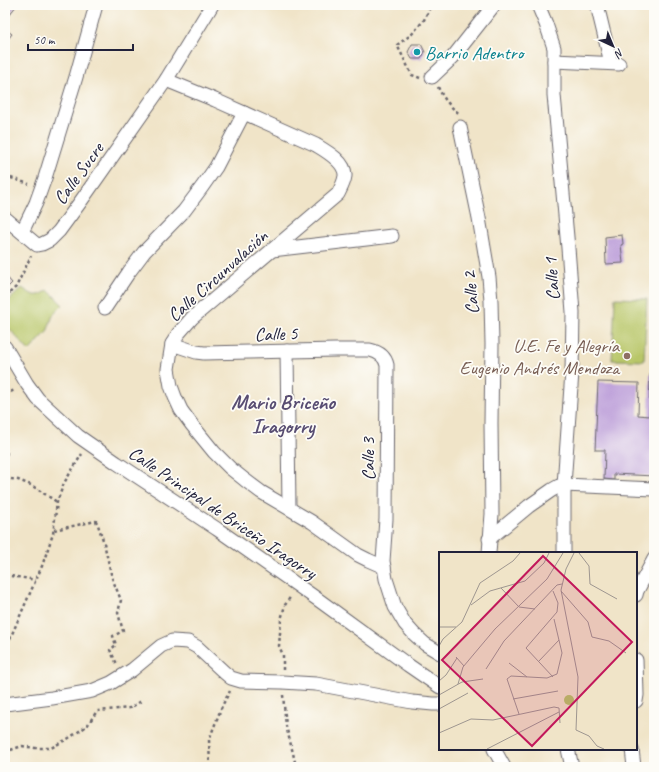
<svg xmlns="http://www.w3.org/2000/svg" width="659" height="772" font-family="Caveat,sans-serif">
	<rect width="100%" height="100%" fill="#fdfcf7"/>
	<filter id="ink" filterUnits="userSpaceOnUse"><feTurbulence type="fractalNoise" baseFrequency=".025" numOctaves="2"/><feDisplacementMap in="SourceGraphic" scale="8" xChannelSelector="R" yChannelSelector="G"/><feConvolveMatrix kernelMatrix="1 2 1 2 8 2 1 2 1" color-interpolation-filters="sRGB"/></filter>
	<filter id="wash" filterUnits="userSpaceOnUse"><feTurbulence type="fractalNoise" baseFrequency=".012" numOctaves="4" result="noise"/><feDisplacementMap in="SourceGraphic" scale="16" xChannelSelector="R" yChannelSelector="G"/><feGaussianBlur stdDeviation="0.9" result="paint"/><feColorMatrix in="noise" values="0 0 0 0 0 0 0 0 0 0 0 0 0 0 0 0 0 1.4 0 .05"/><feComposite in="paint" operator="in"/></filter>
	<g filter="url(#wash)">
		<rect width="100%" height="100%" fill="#f0e4c8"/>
		<g fill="#b8c668" stroke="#6d7452">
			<path d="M22 288C33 295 36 299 48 290L63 305 53 315 47 332 29 351 5 324V304Z"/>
			<polygon points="615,298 647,299 644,361 612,360"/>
		</g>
		<g id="blocks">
			<g fill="#bc9ed9">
				<polygon points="5,5 17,5 5,20"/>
				<polygon points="5,29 12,34 5,43"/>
				<polygon points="412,44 421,44 425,52 421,59 412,59 408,52"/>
				<polygon points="622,235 623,244 621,245 623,263 606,264 605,237"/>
				<polygon points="5,275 12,283 5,290"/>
				<polygon points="650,374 654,374 654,476 614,474 614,480 604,479 605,450 595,450 598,382 639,383 638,415 649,416"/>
			</g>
		</g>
	</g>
	<g filter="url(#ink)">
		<use href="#blocks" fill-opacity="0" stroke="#6a666c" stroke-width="1"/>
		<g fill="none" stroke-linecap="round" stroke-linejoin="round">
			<g stroke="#6a666c" stroke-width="15">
				<g id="minor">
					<polyline points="538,5 546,24 554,48 554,95 568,248 573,312 572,372 564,485 564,553"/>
					<polyline points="597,5 611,63"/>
					<polyline points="554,61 619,64"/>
					<polyline points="432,77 453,57 494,5"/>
					<path d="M166 80 215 100 316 145C326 151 346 162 345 176 344 183 341 188 338 194L192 318 178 334 172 344 168 369 171 386 175 397 181 410 192 425 214 452 230 468 245 480 261 492 312 522 358 555 368 560 384 567"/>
					<polyline points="460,127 479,218 489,277 491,301 492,344 491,423 492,514 489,553"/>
					<polyline points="5,218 37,245 42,244 50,240 59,231 81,201 166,80 212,5"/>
					<polyline points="22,232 36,203 45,178 76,77 96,5"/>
					<polyline points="272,250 392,236"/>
					<polyline points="105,308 129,272 144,252 184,211 202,187 216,167 244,113"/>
					<path d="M172 344 196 352 204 353 335 350H370C379 352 385 356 387 365L386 519 383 561 386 579 395 607 405 624 414 634 425 644 440 653"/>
					<polyline points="5,347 27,384 38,399 78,436 117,463 217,529 320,601 408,665 440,687"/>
					<polyline points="287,351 289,508"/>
					<polyline points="489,539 529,506 552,490 559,486 564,485 654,489"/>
					<polyline points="636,595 637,591 654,559"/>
					<polyline points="636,660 637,695 636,701"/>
					<polyline points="5,704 52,698 92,691 111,683 132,670 161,646 172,641 188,642 197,647 225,673 231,678 241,681 282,682 316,684 412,702 433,704 440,704"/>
					<polyline points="494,749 504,767"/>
					<polyline points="568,749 572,767"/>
					<polyline points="632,749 634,767"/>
				</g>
			</g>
			<g stroke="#6a666c" stroke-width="2.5" stroke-dasharray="3 3" stroke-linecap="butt">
				<polyline points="420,78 412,75 397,45 412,34 424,20 431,5"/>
				<path d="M438 87C443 98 450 107 460 114"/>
				<polyline points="5,176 29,184"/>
				<polyline points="5,297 16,287 31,256"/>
				<polyline points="5,394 15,390"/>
				<polyline points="5,453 9,454"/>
				<polyline points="5,478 18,480 31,485 57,502"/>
				<polyline points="54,530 96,521 98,525 104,543 112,578 121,600 118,613 123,631 113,636 116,645 110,650 117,664"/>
				<polyline points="5,575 36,580"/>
				<polyline points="5,650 42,566 53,534 57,502 64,483 82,454"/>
				<polyline points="283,670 283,655 279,646 281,620 285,605 291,596"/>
				<polyline points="283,695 286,726 293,753 296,767"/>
				<polyline points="5,752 22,746 35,748 51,748 69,738 87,726 97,711 130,708 143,700"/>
				<polyline points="210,767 209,740 222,706 230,691"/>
			</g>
			<use href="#minor" stroke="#fff" stroke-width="13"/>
		</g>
	</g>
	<circle fill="#0f9aa8" stroke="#fdfcf7" stroke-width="1.5" cx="417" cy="52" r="4"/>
	<circle fill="#8d6e63" stroke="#fdfcf7" stroke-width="1.5" cx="627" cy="356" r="4"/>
	<g text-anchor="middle" stroke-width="3.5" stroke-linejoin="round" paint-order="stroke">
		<g font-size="19" fill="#0d838f" stroke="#fdfcf7" text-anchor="start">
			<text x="425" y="59">Barrio Adentro</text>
		</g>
		<g font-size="19" fill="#22223b" stroke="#fdfcf7">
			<text transform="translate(78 173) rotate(-54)" y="7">Calle Sucre</text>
			<text transform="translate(217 275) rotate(-42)" y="7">Calle Circunvalación</text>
			<text transform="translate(551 279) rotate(-94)" y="7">Calle 1</text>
			<text transform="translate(470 293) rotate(-95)" y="7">Calle 2</text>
			<text transform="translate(276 333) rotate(-2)" y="7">Calle 5</text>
			<text transform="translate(367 459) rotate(-90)" y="7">Calle 3</text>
			<text transform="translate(223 512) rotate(34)" y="7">Calle Principal de Briceño Iragorry</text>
		</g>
		<g font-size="19" fill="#785e54" stroke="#fdfcf7" text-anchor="end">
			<text x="619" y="352">U.E. Fe y Alegría<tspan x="619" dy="22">Eugenio Andrés Mendoza</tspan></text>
		</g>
		<g font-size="21" font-weight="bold" fill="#584d72" stroke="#fdfcf7">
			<text x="283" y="409">Mario Briceño<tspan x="283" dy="24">Iragorry</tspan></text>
		</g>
	</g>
	<g transform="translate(439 552)">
		<rect width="198" height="198" fill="#f0e4c8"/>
		<path d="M125 148a5 5 0 1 1 10 0a5 5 0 1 1-10 0Z" fill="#b8c668"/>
		<path fill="none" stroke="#9e9690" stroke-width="1" d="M135 1 127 17 122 38 139 125 137 178 150 184 158 194 165 197M140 1 150 14 151 32 178 47M62 36 80 55 96 57M114 39 119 51 118 60 87 96 114 125M122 39 149 70 153 85 170 89 187 101M32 53 51 39 86 29 105 11 110 1M0 75H17M0 94 4 87 23 70 41 31 74 9 81 1M17 105 25 114M100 109 120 88M70 111 88 125M47 117 65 89 118 33 123 32M0 129 7 123 18 106M19 132 24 115 56 77 108 27 124 1M0 143 23 130 44 127M74 147 119 139M0 157 29 141M80 162 68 127 72 124 108 126 118 122 123 101 115 67M0 181 32 167 54 168 115 155 120 156 121 171M48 197 120 160"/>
		<path fill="#c2185b" fill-opacity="0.15" stroke="#c2185b" stroke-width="2" d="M104 4 193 90 93 194 3 108Z"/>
		<rect width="198" height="198" fill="none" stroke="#22223b" stroke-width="2"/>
	</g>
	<rect width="659" height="772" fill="none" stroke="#fdfcf7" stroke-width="20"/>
	<g transform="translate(613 46) rotate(136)" stroke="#fdfcf7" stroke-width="3" paint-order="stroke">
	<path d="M0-3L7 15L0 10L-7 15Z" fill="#22223b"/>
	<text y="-6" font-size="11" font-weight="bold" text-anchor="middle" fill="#22223b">N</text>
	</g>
	<path d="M28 44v6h105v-6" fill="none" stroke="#22223b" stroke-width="2"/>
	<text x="34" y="44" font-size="12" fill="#22223b" stroke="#fdfcf7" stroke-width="3" paint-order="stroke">50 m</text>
</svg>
